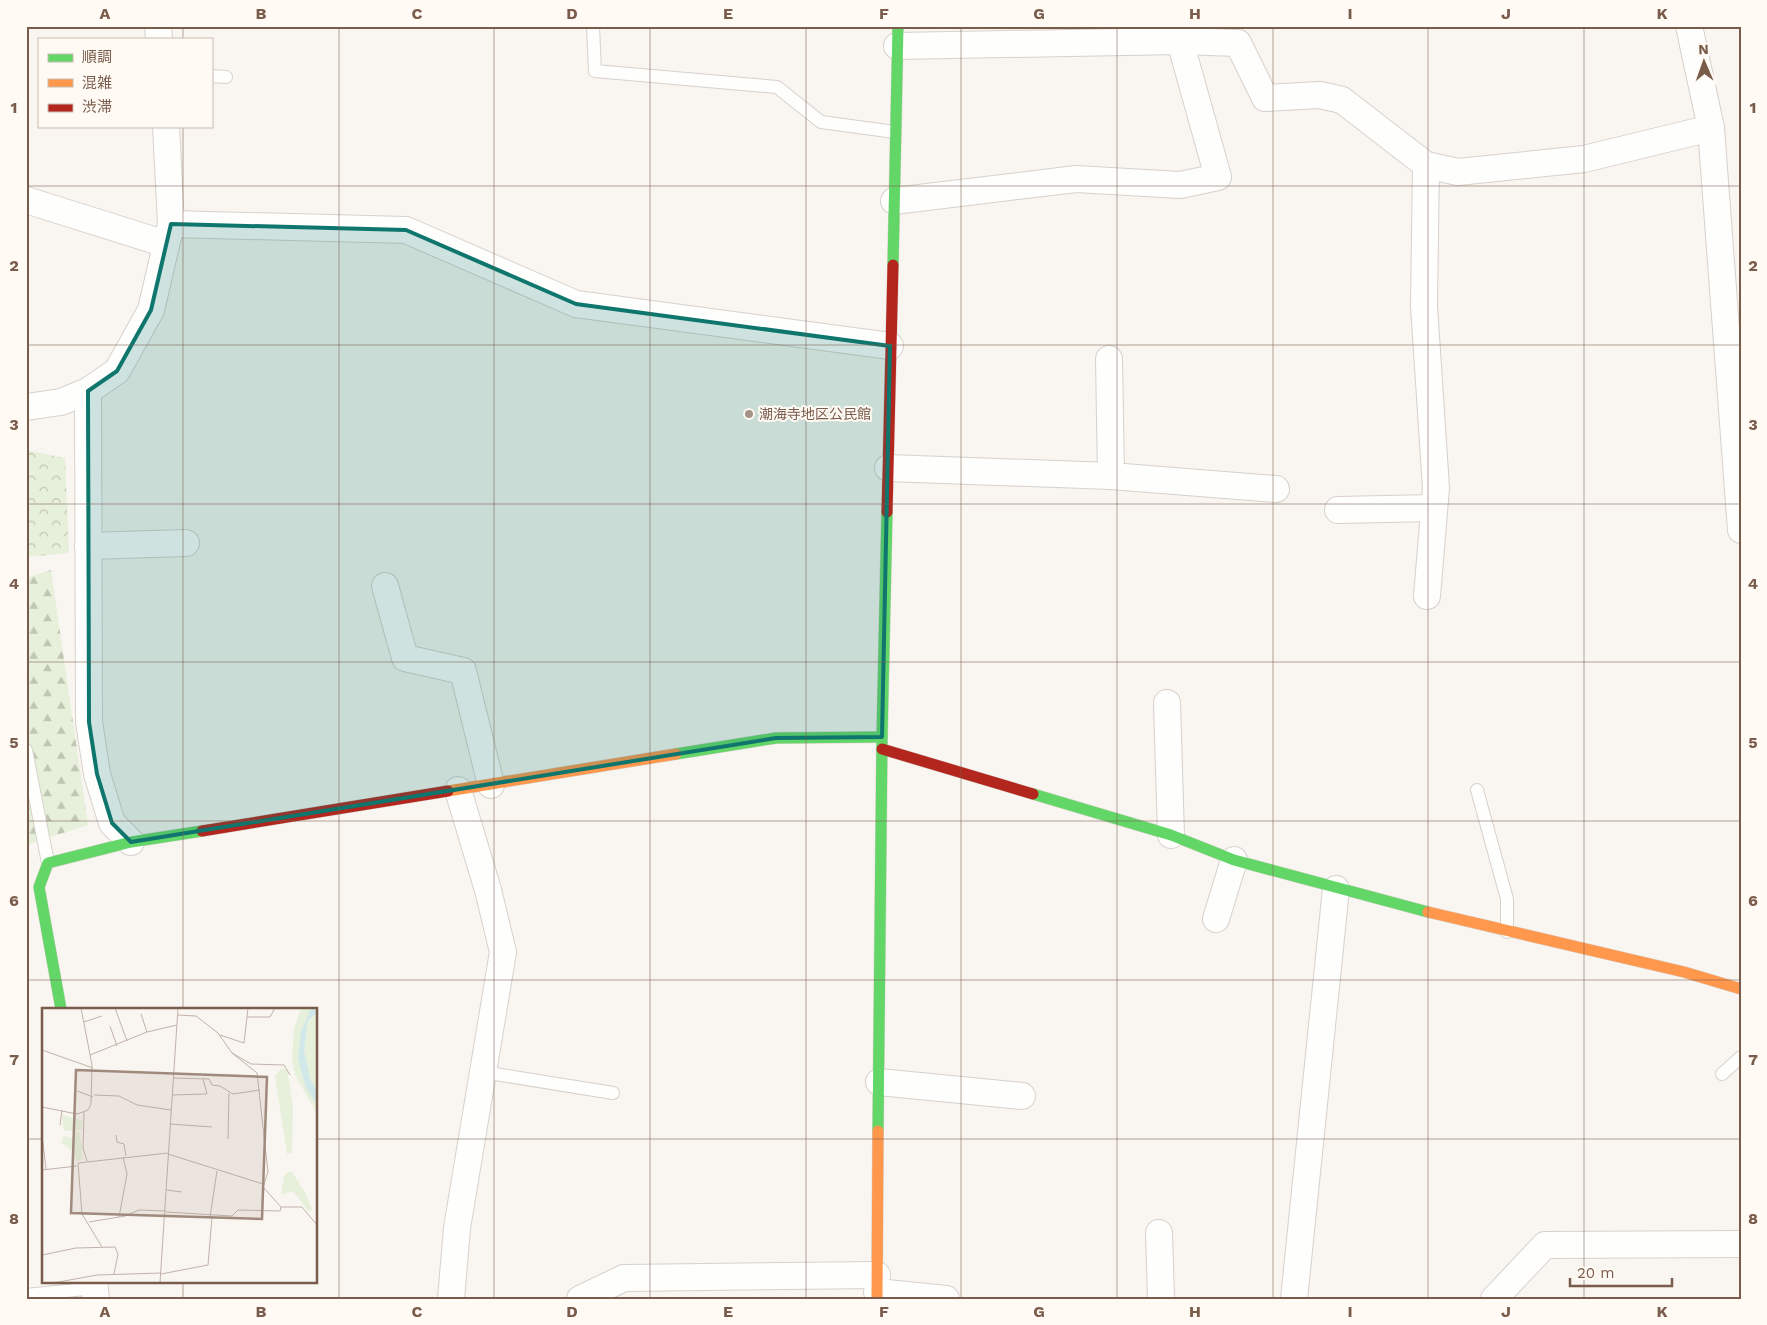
<svg xmlns="http://www.w3.org/2000/svg" width="1767" height="1325" font-family="'Work Sans','Noto Sans JP',sans-serif">
	<defs>
		<pattern id="forest-firs" width="22" height="20" patternUnits="userSpaceOnUse" patternTransform="scale(1.25)"><rect width="22" height="20" fill="#e7f0db"/><path d="M5 1l3.5 6h-7zM16 11l3.5 6h-7z" fill="#c0c6b4"/></pattern>
		<pattern id="park-crowns" width="20" height="18" patternUnits="userSpaceOnUse" patternTransform="scale(1.25)"><rect width="20" height="18" fill="#e7f0db"/><path d="M2 6a3 3 0 1 1 6 0M12 15a3 3 0 1 1 6 0" fill="none" stroke="#c0c6b4"/></pattern>
	</defs>
	<rect width="100%" height="100%" fill="#f9f5f0"/>
	<polygon fill="url(#forest-firs)" points="51,570 88,825 26,845 26,578"/>
	<polygon fill="url(#park-crowns)" points="26,450 65,458 69,553 26,557"/>
	<g fill="none" stroke-linecap="round" stroke-linejoin="round">
		<g stroke="#d7d1cb" stroke-width="14">
			<g id="lane">
				<polyline points="593,26 595,71 777,87 821,122 895,132"/>
				<polyline points="211,76 226,77"/>
				<polyline points="26,750 48,863"/>
				<polyline points="1477,790 1507,899 1507,932"/>
				<polyline points="483,1072 613,1093"/>
				<polyline points="1722,1074 1741,1057"/>
				<polyline points="26,1295 95,1288"/>
			</g>
		</g>
		<g stroke="#d7d1cb" stroke-width="28">
			<g id="street">
				<polyline points="158,26 159,39"/>
				<polyline points="1689,26 1711,128 1741,530"/>
				<polyline points="897,46 1180,41 1238,43 1265,98 1320,95 1342,100 1426,165 1458,172 1584,159 1711,128"/>
				<polyline points="1426,165 1424,306 1436,488 1427,596"/>
				<polyline points="26,200 166,244"/>
				<polyline points="894,201 1076,179 1180,185 1218,177 1180,41"/>
				<polyline points="171,224 406,230 576,304 890,346"/>
				<polyline points="1109,359 1111,476"/>
				<polyline points="88,391 89,722 97,774 112,823 131,842"/>
				<polyline points="26,407 61,402 88,391 117,371 151,310 171,224 166,126"/>
				<polyline points="888,468 1111,476 1276,489"/>
				<polyline points="1338,510 1434,508"/>
				<polyline points="88,546 186,543"/>
				<polyline points="385,586 405,658 463,671 491,785"/>
				<polyline points="1167,703 1171,835"/>
				<polyline points="1216,919 1234,860"/>
				<polyline points="879,1082 1022,1096"/>
				<polyline points="1159,1233 1161,1299"/>
				<polyline points="94,1281 96,1299"/>
				<polyline points="877,1292 946,1299"/>
				<polyline points="451,1299 457,1228 503,952 488,890 458,790"/>
				<polyline points="580,1299 624,1278 877,1275"/>
				<polyline points="1294,1299 1336,889"/>
				<polyline points="1494,1299 1545,1245 1741,1244"/>
			</g>
		</g>
		<g stroke="#d9d2cb" stroke-width="12">
			<g id="fast">
				<polyline points="893,265 898,26"/>
				<polyline points="676,754 776,738 882,737"/>
				<polyline points="1033,794 1171,835 1234,860 1428,912"/>
				<polyline points="61,1009 39,887 48,863 131,842 202,831"/>
				<polyline points="878,1131 882,737 887,512"/>
			</g>
		</g>
		<g stroke="#d9d2cb" stroke-width="12">
			<g id="slow">
				<polyline points="448,791 676,754"/>
				<polyline points="1428,912 1684,972 1741,989"/>
				<polyline points="877,1299 878,1131"/>
			</g>
		</g>
		<g stroke="#d9d2cb" stroke-width="12">
			<g id="jam">
				<polyline points="887,512 893,265"/>
				<polyline points="882,749 1033,794"/>
				<polyline points="202,831 448,791"/>
			</g>
		</g>
		<use href="#lane" stroke="#fefefd" stroke-width="12"/>
		<use href="#street" stroke="#fefefd" stroke-width="26"/>
		<use href="#fast" stroke="#63d668" stroke-width="11"/>
		<use href="#slow" stroke="#ff974d" stroke-width="11"/>
		<use href="#jam" stroke="#b3261e" stroke-width="11"/>
	</g>
	<path fill="#0f766e" fill-opacity="0.2" stroke="#0f766e" stroke-width="4" stroke-linejoin="round" d="M171 224 406 230 576 304 890 346 882 737 776 738 131 842 112 823 97 774 89 722 88 391 117 371 151 310Z"/>
	<path fill="none" stroke="#7a5c4d" stroke-width="1" stroke-opacity="0.55" d="M183 26V39M339 26V1299M494 26V1299M650 26V1299M806 26V1299M961 26V1299M1117 26V1299M1273 26V1299M1428 26V1299M1584 26V1299M183 126V1009M26 186H1741M26 345H1741M26 504H1741M26 662H1741M26 821H1741M26 980H1741M26 1139H44M316 1139H1741M183 1281V1299"/>
	<circle fill="#a69286" stroke="#fffaf3" stroke-width="2" cx="749" cy="414" r="5"/>
	<g text-anchor="middle" stroke-width="4" stroke-linejoin="round" paint-order="stroke">
		<g font-size="14" fill="#7a5c4d" stroke="#fffaf3" text-anchor="start">
			<text x="759" y="419">潮海寺地区公民館</text>
		</g>
	</g>
	<g transform="translate(42 1008)">
		<rect width="275" height="275" fill="#f9f5f0"/>
		<path d="M259 0H275V105L253 67 250 51 252 21Z" fill="#e7f0db"/>
		<path d="M240 60 245 62 251 97 250 145 245 146 233 68ZM38 124 41 151 34 153 32 144 19 135 22 128 33 131V125ZM246 164H250L263 184 270 201 267 204 251 183 239 187 242 168Z" fill="#e7f0db"/>
		<path d="M20 107 40 112V122L22 123Z" fill="#e7f0db"/>
		<path d="M269 0H275V5L266 12 262 42 268 71 275 83V96L264 80 256 50 259 24Z" fill="#d0e8ea"/>
		<path fill="none" stroke="#c2b3aa" stroke-width="1" d="M73 0 85 33M99 6 105 24M135 7 154 8 176 25 190 45 209 56 242 57 248 67M205 9H228L233 0M42 14 60 8M68 18 75 38M178 27 202 35 206 0M0 42 51 60M190 45 215 65 226 164 221 179 239 199H260L275 217M48 47 105 24 135 17M131 70 167 71 170 77 178 78 191 86 218 82M35 83 51 89M52 87 77 88 95 97 129 102M130 87 165 86 161 71M0 99 35 106 46 102 49 96 50 57 39 0M42 104 41 140 45 153M128 116 170 119M18 117 20 102M0 127 4 161M74 127 75 134 82 136 84 148M186 131 187 85M126 146 221 176M0 162 35 158M125 182 140 184M124 204 190 208 196 202 238 203 239 199M77 209 85 166 81 149M168 209 175 163M47 214 83 208 97 202 124 203M60 239 40 206 36 155 126 145M0 247 34 240 73 239 76 246 72 266M119 266 166 257 170 209M11 275 55 267 119 265M118 275 136 0"/>
		<path fill="#9f8a7d" fill-opacity="0.15" stroke="#9f8a7d" stroke-width="2.5" d="M34 62 225 69 220 211 29 205Z"/>
		<rect width="275" height="275" fill="none" stroke="#7a5c4d" stroke-width="2.5"/>
	</g>
	<rect width="1767" height="1325" fill="none" stroke="#fffaf3" stroke-width="55"/>
	<rect x="38" y="38" width="175" height="90" fill="#fffaf3" stroke="#cabbb1"/>
	<rect x="48" y="54" width="25" height="8" fill="#63d668" stroke="#cabbb1"/>
	<text x="82" y="62" font-size="15" fill="#7a5c4d">順調</text>
	<rect x="48" y="79" width="25" height="8" fill="#ff974d" stroke="#cabbb1"/>
	<text x="82" y="88" font-size="15" fill="#7a5c4d">混雑</text>
	<rect x="48" y="104" width="25" height="8" fill="#b3261e" stroke="#cabbb1"/>
	<text x="82" y="112" font-size="15" fill="#7a5c4d">渋滞</text>
	<g transform="translate(1704 62) rotate(358)" stroke="#fffaf3" stroke-width="4" paint-order="stroke">
	<path d="M0-4L9 19L0 12L-9 19Z" fill="#7a5c4d"/>
	<text y="-8" font-size="14" font-weight="bold" text-anchor="middle" fill="#7a5c4d">N</text>
	</g>
	<path d="M1570 1278v8h102v-8" fill="none" stroke="#7a5c4d" stroke-width="2.5"/>
	<text x="1577" y="1278" font-size="15" fill="#7a5c4d" stroke="#fffaf3" stroke-width="4" paint-order="stroke">20 m</text>
	<rect x="28" y="28" width="1712" height="1270" fill="none" stroke="#7a5c4d" stroke-width="2"/>
	<g font-size="16" text-anchor="middle" font-weight="bold" fill="#7a5c4d">
		<text x="105" y="19">A</text>
		<text x="261" y="19">B</text>
		<text x="417" y="19">C</text>
		<text x="572" y="19">D</text>
		<text x="728" y="19">E</text>
		<text x="884" y="19">F</text>
		<text x="1039" y="19">G</text>
		<text x="1195" y="19">H</text>
		<text x="1350" y="19">I</text>
		<text x="1506" y="19">J</text>
		<text x="1662" y="19">K</text>
		<text x="14" y="113">1</text>
		<text x="1753" y="113">1</text>
		<text x="14" y="271">2</text>
		<text x="1753" y="271">2</text>
		<text x="14" y="430">3</text>
		<text x="1753" y="430">3</text>
		<text x="14" y="589">4</text>
		<text x="1753" y="589">4</text>
		<text x="14" y="748">5</text>
		<text x="1753" y="748">5</text>
		<text x="14" y="906">6</text>
		<text x="1753" y="906">6</text>
		<text x="14" y="1065">7</text>
		<text x="1753" y="1065">7</text>
		<text x="14" y="1224">8</text>
		<text x="1753" y="1224">8</text>
		<text x="105" y="1317">A</text>
		<text x="261" y="1317">B</text>
		<text x="417" y="1317">C</text>
		<text x="572" y="1317">D</text>
		<text x="728" y="1317">E</text>
		<text x="884" y="1317">F</text>
		<text x="1039" y="1317">G</text>
		<text x="1195" y="1317">H</text>
		<text x="1350" y="1317">I</text>
		<text x="1506" y="1317">J</text>
		<text x="1662" y="1317">K</text>
	</g>
</svg>
